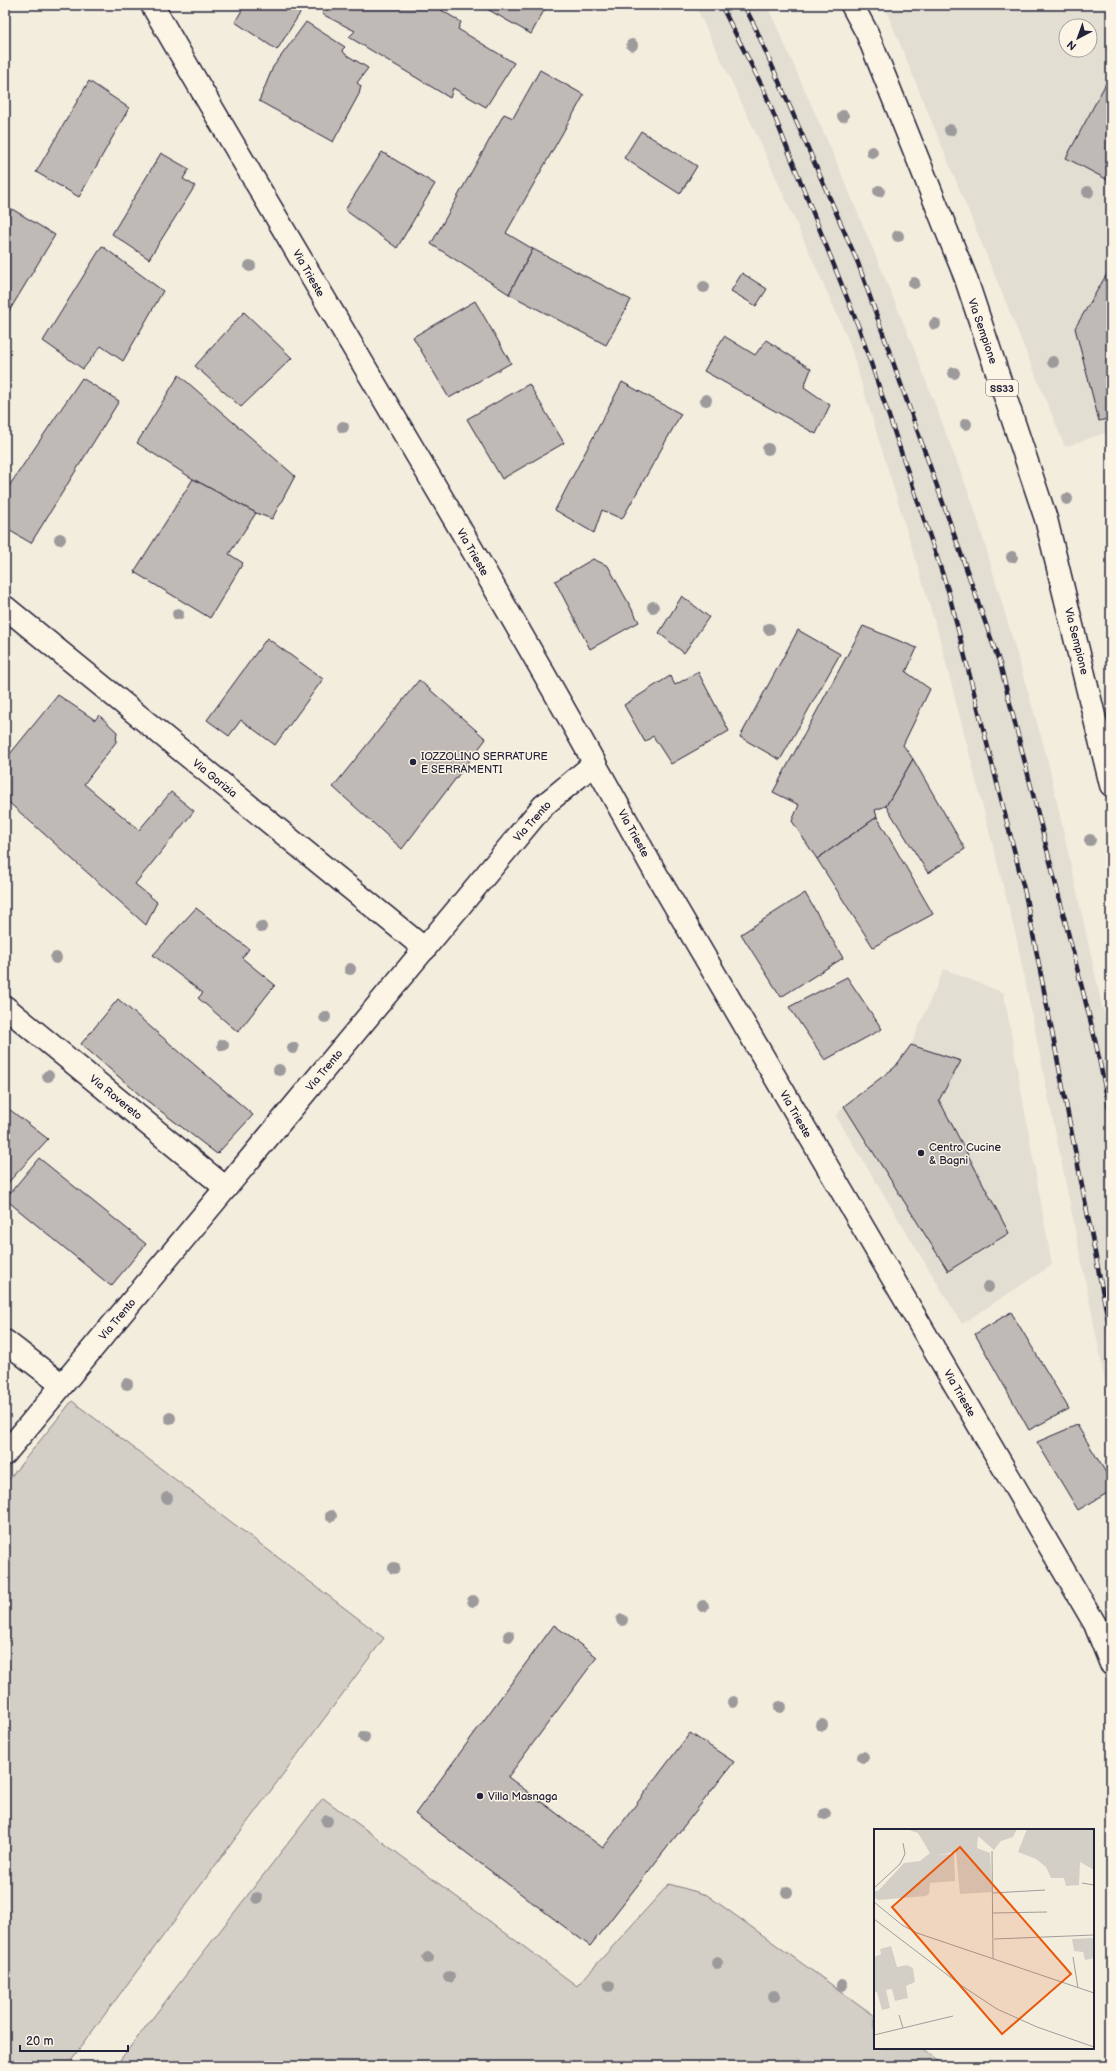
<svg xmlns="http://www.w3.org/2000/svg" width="1116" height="2071" font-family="'Balsamiq Sans',sans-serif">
	<rect width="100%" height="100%" fill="#f3edde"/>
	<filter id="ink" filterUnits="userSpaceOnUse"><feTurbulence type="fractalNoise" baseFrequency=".025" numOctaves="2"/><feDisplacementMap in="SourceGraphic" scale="8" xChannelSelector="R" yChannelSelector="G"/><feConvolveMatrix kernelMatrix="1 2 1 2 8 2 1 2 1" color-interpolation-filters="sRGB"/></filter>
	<g filter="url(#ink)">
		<g fill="#e3ded2" fill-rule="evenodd">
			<polygon points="695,5 767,5 835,158 909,336 974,507 1047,757 1111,1046 1111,1418 1099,1349 1016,936 939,636 848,339 755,131"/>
			<path d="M884 5H1111V431L1065 447ZM1066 26H1090V50H1066Z"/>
			<polygon points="944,969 1004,993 1052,1265 962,1324 836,1116 844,1106 895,1067 911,1045"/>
		</g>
		<g fill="#d4cfc6" stroke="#7b7880">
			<polygon points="72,1401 384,1638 71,2060 79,2066 5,2066 5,1484"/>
			<polygon points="323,1798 577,1986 669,1884 707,1895 875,2016 875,2048 920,2048 944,2066 128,2066 120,2060"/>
		</g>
		<g fill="#bfbab6" stroke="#22223b">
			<polygon points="245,5 305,5 277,50 235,22"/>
			<polygon points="327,5 433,5 461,22 458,29 514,63 486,107 453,88 450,98 349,37 355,31 322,14"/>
			<polygon points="480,5 547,5 531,34"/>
			<polygon points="306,22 345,47 342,50 345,54 368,68 357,83 361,86 359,94 333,142 259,101 273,67"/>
			<polygon points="540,70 584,95 506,233 533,249 509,294 431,244 504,114 513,118"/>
			<polygon points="1111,74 1111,175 1108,180 1066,158"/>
			<polygon points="89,81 129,108 79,197 36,172"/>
			<polygon points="641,131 697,166 680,194 624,158"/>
			<polygon points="382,152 435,184 397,248 345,210"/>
			<polygon points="161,153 189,169 183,179 195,186 149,259 112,234"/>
			<polygon points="12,209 55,235 5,318 5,222"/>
			<polygon points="102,246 163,291 123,361 101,346 83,369 43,341"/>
			<polygon points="533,249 631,300 606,345 509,294"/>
			<polygon points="1111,267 1111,418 1099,421 1075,328"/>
			<polygon points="742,273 767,289 756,306 731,291"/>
			<polygon points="475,301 511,363 449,398 413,337"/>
			<polygon points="244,312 292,358 241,407 195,366"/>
			<polygon points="724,336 755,355 766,340 811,369 804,387 830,405 816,434 704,371"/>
			<polygon points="179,375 295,476 272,519 256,513 193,479 137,443"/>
			<polygon points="82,378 119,401 31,543 5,528 5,492"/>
			<polygon points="622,382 681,414 622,519 602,510 594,533 555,510"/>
			<polygon points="529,384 564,443 502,479 467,419"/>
			<polygon points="193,479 256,513 229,554 243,563 210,618 134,572"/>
			<polygon points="593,559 608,566 639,622 590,649 555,581"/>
			<polygon points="682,596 709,617 684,653 659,633"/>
			<polygon points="863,626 917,648 906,672 930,689 903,745 913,759 886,806 875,810 877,817 817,859 792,821 799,805 773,792"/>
			<polygon points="798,630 840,654 780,760 740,737"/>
			<polygon points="267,638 323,679 275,745 241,720 229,736 207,720"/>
			<polygon points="698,672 729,731 671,764 653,736 645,742 624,705 670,676 675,685"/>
			<polygon points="419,680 486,739 402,849 333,787"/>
			<polygon points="58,695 95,720 99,715 117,732 116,742 84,784 139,830 171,792 194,811 135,884 157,902 146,925 5,799 5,760"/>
			<polygon points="913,759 965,849 928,873 886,806"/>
			<polygon points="877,817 933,914 873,947 817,859"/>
			<polygon points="805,893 843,958 781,997 741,934"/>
			<polygon points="196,908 249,949 242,958 275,985 238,1032 198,998 203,993 153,955"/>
			<polygon points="847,977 882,1029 825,1060 789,1007"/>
			<polygon points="118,999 253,1115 217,1154 141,1096 81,1044"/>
			<polygon points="911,1045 961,1061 939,1100 1009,1233 948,1271 844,1106 895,1067"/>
			<polygon points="5,1106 48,1139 5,1186"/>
			<polygon points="39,1158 146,1244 111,1286 5,1199"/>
			<polygon points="1011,1312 1069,1409 1029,1430 975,1334"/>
			<polygon points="1077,1425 1111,1481 1111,1491 1078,1510 1037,1442"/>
			<polygon points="554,1625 597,1657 508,1777 603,1848 690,1733 734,1762 590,1946 415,1814"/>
		</g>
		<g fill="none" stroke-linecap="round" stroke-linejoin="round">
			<g stroke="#22223b" stroke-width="25">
				<g id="street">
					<polyline points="5,607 425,949"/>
					<polyline points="5,1007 226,1188"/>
					<polyline points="5,1341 62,1385"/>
					<polyline points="5,1454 543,806 595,763"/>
				</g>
			</g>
			<g stroke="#22223b" stroke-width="25">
				<path id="secondary" d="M152 5C318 292 492 574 651 865L1095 1624 1111 1664"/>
			</g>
			<g stroke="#22223b" stroke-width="25">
				<polyline id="primary" points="852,5 867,33 965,276 1046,519 1111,785"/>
			</g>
			<use href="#street" stroke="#fcf5e5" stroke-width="22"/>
			<use href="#secondary" stroke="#fcf5e5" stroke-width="22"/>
			<use href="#primary" stroke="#fcf5e5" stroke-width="22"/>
			<g stroke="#22223b" stroke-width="4.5">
				<g id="rail">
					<polyline points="721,5 764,90 859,328 948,590 1025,893 1111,1335"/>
					<polyline points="744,5 756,29 858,263 1000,664 1095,1039 1111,1117"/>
				</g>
			</g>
			<use href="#rail" stroke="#fcf5e5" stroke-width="3" stroke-dasharray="9" stroke-linecap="butt"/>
		</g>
		<g fill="#9d9a9b">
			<circle cx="632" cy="45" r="6"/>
			<circle cx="843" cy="116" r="6"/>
			<circle cx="950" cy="130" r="6"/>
			<circle cx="872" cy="152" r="6"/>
			<circle cx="879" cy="191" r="6"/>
			<circle cx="1088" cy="192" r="6"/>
			<circle cx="898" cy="236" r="6"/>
			<circle cx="250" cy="266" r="6"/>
			<circle cx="914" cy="283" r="6"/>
			<circle cx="704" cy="287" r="6"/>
			<circle cx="935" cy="324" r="6"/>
			<circle cx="1053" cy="362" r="6"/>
			<circle cx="954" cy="373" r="6"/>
			<circle cx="706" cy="400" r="6"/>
			<circle cx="966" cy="424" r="6"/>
			<circle cx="343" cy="427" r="6"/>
			<circle cx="768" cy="449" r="6"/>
			<circle cx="1067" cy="499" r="6"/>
			<circle cx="60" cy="539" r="6"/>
			<circle cx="1012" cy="557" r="6"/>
			<circle cx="653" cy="607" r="6"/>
			<circle cx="178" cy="614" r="6"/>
			<circle cx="769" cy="629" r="6"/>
			<circle cx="1090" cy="840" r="6"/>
			<circle cx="261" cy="927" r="6"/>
			<circle cx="56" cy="958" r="6"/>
			<circle cx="350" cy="969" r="6"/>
			<circle cx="325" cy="1017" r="6"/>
			<circle cx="223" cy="1045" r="6"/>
			<circle cx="293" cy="1048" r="6"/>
			<circle cx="279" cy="1070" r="6"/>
			<circle cx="48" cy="1076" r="6"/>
			<circle cx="988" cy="1287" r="6"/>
			<circle cx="127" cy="1384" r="6"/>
			<circle cx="170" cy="1418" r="6"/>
			<circle cx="167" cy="1498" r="6"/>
			<circle cx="331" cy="1516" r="6"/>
			<circle cx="394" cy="1568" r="6"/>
			<circle cx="473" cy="1601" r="6"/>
			<circle cx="703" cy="1606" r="6"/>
			<circle cx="622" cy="1620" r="6"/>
			<circle cx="509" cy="1636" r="6"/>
			<circle cx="733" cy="1702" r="6"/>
			<circle cx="780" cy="1707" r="6"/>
			<circle cx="822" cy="1725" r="6"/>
			<circle cx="364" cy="1737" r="6"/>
			<circle cx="863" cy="1757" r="6"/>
			<circle cx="825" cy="1814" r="6"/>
			<circle cx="327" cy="1821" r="6"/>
			<circle cx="787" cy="1892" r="6"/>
			<circle cx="257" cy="1898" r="6"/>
			<circle cx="428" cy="1958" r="6"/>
			<circle cx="717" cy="1963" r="6"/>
			<circle cx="449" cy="1977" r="6"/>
			<circle cx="842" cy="1985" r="6"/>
			<circle cx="609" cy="1986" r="6"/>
			<circle cx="774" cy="1996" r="6"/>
		</g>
	</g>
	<g fill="#22223b" stroke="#fcf5e5" stroke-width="1.5">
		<circle cx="413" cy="762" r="4"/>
		<circle cx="921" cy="1153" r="4"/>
		<circle cx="480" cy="1796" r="4"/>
	</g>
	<g text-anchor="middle" stroke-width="3" stroke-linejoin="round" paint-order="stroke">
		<rect fill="#fcf5e5" stroke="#63616e" stroke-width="1" x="986" y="380" width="32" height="16" rx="3"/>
		<g font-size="10" font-weight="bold" fill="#22223b">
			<text x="1002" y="392">SS33</text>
		</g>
		<g font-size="11" fill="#22223b" stroke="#fcf5e5">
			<text transform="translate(309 273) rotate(60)" y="4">Via Trieste</text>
			<text transform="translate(983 331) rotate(71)" y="4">Via Sempione</text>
			<text transform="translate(473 552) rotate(60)" y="4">Via Trieste</text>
			<text transform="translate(1077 641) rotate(76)" y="4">Via Sempione</text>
			<text transform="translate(215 778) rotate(39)" y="4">Via Gorizia</text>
			<text transform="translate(532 821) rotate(-48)" y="4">Via Trento</text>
			<text transform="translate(634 833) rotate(61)" y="4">Via Trieste</text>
			<text transform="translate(324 1070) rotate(-50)" y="4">Via Trento</text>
			<text transform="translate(116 1097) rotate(39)" y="4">Via Rovereto</text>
			<text transform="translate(796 1114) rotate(60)" y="4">Via Trieste</text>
			<text transform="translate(117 1319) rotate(-50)" y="4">Via Trento</text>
			<text transform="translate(960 1393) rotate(60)" y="4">Via Trieste</text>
		</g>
		<g font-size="11" fill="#22223b" stroke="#fcf5e5" text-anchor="start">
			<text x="421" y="760">IOZZOLINO SERRATURE<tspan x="421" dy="13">E SERRAMENTI</tspan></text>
			<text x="929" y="1151">Centro Cucine<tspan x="929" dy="13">&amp; Bagni</tspan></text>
			<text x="488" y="1800">Villa Masnaga</text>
		</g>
	</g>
	<g transform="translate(874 1829)">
		<rect width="220" height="220" fill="#f3edde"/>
		<path d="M32 0H143L139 8 127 12 120 21 104 7 103 19 116 24 118 63 86 65 82 23 63 26 80 25 81 52 56 54 55 65 52 67 4 71 0 68V62H4L30 34 46 32 56 24 44 4ZM153 0H220V41L206 33 205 56 192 57 190 49H177L172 38 162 30 144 23ZM220 109V129L211 131 209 123 200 122 198 110ZM17 117 23 138 33 136 39 139 41 153 32 157 34 169 21 172 18 160 12 161 16 179 8 181 3 163H0V128L7 125 6 120Z" fill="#d4cfc6"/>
		<path fill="none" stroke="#9f9c9d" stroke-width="1" d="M118 22 119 130M208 54 220 56M0 59 26 35 31 25 29 14M119 64 171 61M0 73 28 96 43 104 220 164M119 84 173 83M0 90 88 157 123 180 163 198 220 218M120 110 220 106M199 128 204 159M25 186 29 199M0 206 79 187"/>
		<path fill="#e8590c" fill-opacity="0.15" stroke="#e8590c" stroke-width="2" d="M86 18 197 145 128 205 18 78Z"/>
		<rect width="220" height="220" fill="none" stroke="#22223b" stroke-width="2"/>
	</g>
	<rect width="1116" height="2071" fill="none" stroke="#fcf5e5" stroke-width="20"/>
	<rect x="10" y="10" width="1096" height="2051" fill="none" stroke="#22223b" stroke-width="1.5" filter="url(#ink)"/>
	<g transform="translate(1078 38) rotate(221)"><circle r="19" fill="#fcf5e5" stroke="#a5a1a1"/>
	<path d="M0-3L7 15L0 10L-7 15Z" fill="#22223b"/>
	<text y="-6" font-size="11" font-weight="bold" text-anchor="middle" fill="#22223b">N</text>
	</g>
	<path d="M20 2045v6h108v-6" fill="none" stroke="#22223b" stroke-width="2"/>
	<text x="26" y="2045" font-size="12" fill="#22223b" stroke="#fcf5e5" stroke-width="3" paint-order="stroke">20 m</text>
</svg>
